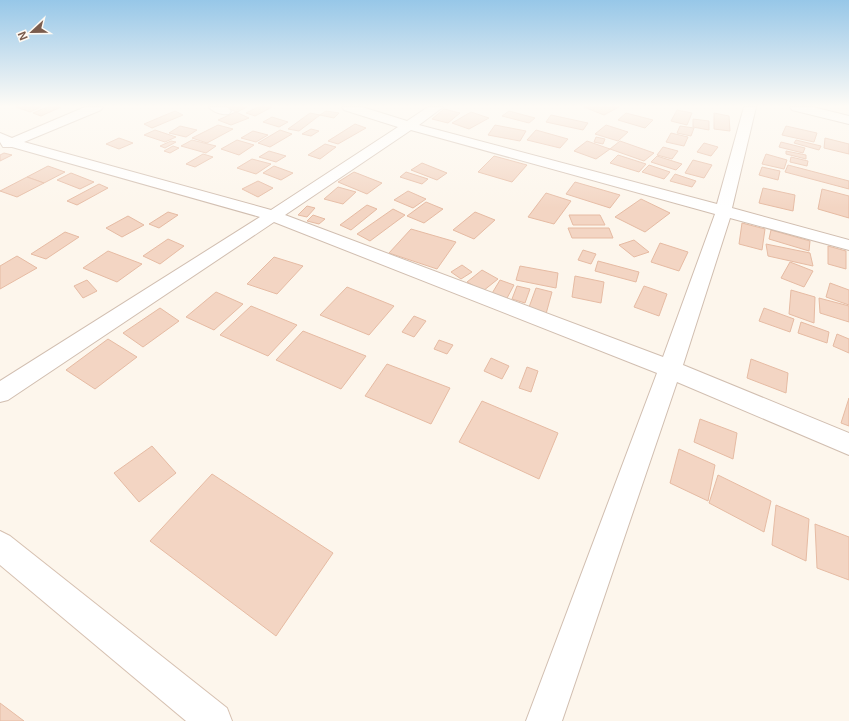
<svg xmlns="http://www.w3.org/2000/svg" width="849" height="721" font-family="Inter,sans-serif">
	<rect width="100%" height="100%" fill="#fdf6ec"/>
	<g fill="#f3d5c3" stroke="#e6bba3">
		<polygon points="16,107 41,107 30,112"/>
		<polygon points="47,107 61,107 41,116 33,113"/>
		<polygon points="224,107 247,107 237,112"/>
		<polygon points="258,107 272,107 255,116 246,113"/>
		<polygon points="584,107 619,107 604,115"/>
		<polygon points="444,109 460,113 448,123 432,119"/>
		<polygon points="677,110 692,113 687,125 671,121"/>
		<polygon points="175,111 183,115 152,128 144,124"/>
		<polygon points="326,111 339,113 334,118 320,115"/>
		<polygon points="509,111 535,118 529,123 502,116"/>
		<polygon points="236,112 249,118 231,125 218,120"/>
		<polygon points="471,112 489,118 469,129 452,123"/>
		<polygon points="310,113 320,115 299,131 288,129"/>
		<polygon points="626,113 653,120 645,128 618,120"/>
		<polygon points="714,113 729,116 730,131 714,129"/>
		<polygon points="551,115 588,123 583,130 546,122"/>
		<polygon points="272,117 288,122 279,127 263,122"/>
		<polygon points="693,119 709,121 709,130 693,127"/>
		<polygon points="355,124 366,128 338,144 328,141"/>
		<polygon points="218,125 233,129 207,143 192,138"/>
		<polygon points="495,125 526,131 520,141 488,135"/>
		<polygon points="606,125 628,132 618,141 595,134"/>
		<polygon points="180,126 197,130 186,137 169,133"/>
		<polygon points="680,126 694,128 691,136 677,133"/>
		<polygon points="786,126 817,133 814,142 782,135"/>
		<polygon points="311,129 319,131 311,136 302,134"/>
		<polygon points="155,130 176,137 165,142 144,135"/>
		<polygon points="280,130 292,134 270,147 258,143"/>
		<polygon points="536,130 568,139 560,148 527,140"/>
		<polygon points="253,131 268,135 256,142 241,138"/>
		<polygon points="671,133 688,137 684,146 666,142"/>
		<polygon points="596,137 605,139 603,144 594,142"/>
		<polygon points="119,138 133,143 119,149 106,144"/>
		<polygon points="825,138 849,144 849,154 824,148"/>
		<polygon points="192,140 216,146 206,153 181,146"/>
		<polygon points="237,140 254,145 239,155 221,149"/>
		<polygon points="796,140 821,146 819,150 794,143"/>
		<polygon points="171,141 176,142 165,148 160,146"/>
		<polygon points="587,141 610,149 596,159 574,151"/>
		<polygon points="620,141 654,153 644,161 610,149"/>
		<polygon points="781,142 805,148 803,153 779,147"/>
		<polygon points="704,143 718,147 711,156 697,152"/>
		<polygon points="325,144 336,147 320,159 308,155"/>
		<polygon points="173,146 179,148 170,153 164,151"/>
		<polygon points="663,147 678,151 672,159 657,155"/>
		<polygon points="269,151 286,156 276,162 259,157"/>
		<polygon points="786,151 806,155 806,159 786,154"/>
		<polygon points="4,153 12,155 0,161 0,155"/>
		<polygon points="203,154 213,157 195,167 186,164"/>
		<polygon points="766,154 787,160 784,169 762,164"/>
		<polygon points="618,155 646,164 639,172 610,163"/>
		<polygon points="494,156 527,165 512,182 478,172"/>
		<polygon points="657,156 682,164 676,170 651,162"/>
		<polygon points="791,157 808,161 807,166 790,162"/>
		<polygon points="252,159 271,164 256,174 237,168"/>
		<polygon points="693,160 712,165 704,178 685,173"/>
		<polygon points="422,163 447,173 437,180 411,170"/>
		<polygon points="649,165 670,172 664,179 642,172"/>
		<polygon points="788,165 849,181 849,189 785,172"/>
		<polygon points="48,166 65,172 44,183 27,177"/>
		<polygon points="274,166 293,173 281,180 263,173"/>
		<polygon points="762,167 780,171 778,180 759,175"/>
		<polygon points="354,172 382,183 367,194 338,182"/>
		<polygon points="406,172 428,179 422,184 400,177"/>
		<polygon points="71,173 94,182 80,189 57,180"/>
		<polygon points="675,174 696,181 692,187 670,181"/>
		<polygon points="27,177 44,183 17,197 0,191"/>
		<polygon points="258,181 273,188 258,197 242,189"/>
		<polygon points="575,182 620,195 610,208 566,194"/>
		<polygon points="99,184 108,188 77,205 67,201"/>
		<polygon points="338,187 356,192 343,204 324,199"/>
		<polygon points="763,188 795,195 793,211 759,203"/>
		<polygon points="822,189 849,196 849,218 818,209"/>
		<polygon points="408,191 426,199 413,208 394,200"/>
		<polygon points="546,193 571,201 554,224 528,217"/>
		<polygon points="641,199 670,213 645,232 615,217"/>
		<polygon points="426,202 443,209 424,223 407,216"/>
		<polygon points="367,205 377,209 351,230 340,225"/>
		<polygon points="307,206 315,208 307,217 298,215"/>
		<polygon points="393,209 405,215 370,241 357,234"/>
		<polygon points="168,212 178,215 159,228 149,224"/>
		<polygon points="475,212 495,220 474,239 453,230"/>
		<polygon points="313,215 325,219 319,224 307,221"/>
		<polygon points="569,215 600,215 605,225 573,225"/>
		<polygon points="128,216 144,225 122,237 106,228"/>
		<polygon points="742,223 765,229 762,250 739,244"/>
		<polygon points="568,228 609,228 613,238 572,238"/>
		<polygon points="411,229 456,242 437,269 389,253"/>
		<polygon points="771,230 810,241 809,251 769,239"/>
		<polygon points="65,232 79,237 46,259 31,254"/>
		<polygon points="168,239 184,246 160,264 143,256"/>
		<polygon points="634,240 649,252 634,257 619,245"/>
		<polygon points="660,243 688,252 679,271 651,262"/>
		<polygon points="766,244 810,253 813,266 768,256"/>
		<polygon points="828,246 846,251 846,269 828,264"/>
		<polygon points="583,250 596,254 591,264 578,260"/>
		<polygon points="108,251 142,264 117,282 83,268"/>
		<polygon points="17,256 37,268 0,289 0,266"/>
		<polygon points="274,257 303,266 277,294 247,284"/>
		<polygon points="598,261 639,272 636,282 595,271"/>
		<polygon points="790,262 813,271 804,287 781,278"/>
		<polygon points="462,265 472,272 461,279 451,272"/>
		<polygon points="520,266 558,273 556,288 516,280"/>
		<polygon points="482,270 498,279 483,291 467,282"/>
		<polygon points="575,276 604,282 601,303 572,297"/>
		<polygon points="87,280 97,291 83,298 74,286"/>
		<polygon points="500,280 514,285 506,300 491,295"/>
		<polygon points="830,283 849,290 849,305 826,297"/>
		<polygon points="517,286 530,289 525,303 512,299"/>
		<polygon points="644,286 667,294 659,316 634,307"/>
		<polygon points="347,287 394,306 369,335 320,315"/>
		<polygon points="536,288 552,292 546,314 528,310"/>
		<polygon points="791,290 815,297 814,323 789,314"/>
		<polygon points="216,292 243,304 214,330 186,317"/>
		<polygon points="819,298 849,306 849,322 820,313"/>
		<polygon points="251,306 297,325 268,356 220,335"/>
		<polygon points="160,308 179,321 143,347 123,333"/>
		<polygon points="764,308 794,319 790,332 759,321"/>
		<polygon points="414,316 426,321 414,337 402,332"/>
		<polygon points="801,322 829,332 827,343 798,333"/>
		<polygon points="303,331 366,356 341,389 276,360"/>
		<polygon points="837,334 849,339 849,353 833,346"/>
		<polygon points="108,339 137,357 95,389 66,370"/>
		<polygon points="439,340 453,345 447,354 434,349"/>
		<polygon points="491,358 509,366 502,379 484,371"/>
		<polygon points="751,359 788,373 786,393 747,378"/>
		<polygon points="387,364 450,388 431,424 365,396"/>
		<polygon points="527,367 538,371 531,392 519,388"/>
		<polygon points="849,398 849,426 841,423"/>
		<polygon points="482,401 558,433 539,479 459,442"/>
		<polygon points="700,419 737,433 733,459 694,442"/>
		<polygon points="152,446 176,473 139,502 114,473"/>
		<polygon points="679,449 715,465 708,501 670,483"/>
		<polygon points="212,474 333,553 276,636 150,541"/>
		<polygon points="718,475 771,501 764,532 709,503"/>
		<polygon points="776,505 809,519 806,561 772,545"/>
		<polygon points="815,524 849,537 849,580 817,568"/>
		<polygon points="0,703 24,721 0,721"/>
	</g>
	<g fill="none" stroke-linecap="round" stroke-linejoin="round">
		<g stroke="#d1beb0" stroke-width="2">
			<g id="street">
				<path d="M85 107H103L101 110 24 142 271 210 398 127 344 110 342 107H362L407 121 428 107H443L419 125 717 204 744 107H756L732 208 849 240V250L730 218 683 365 849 433V455L677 382 562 721H526L657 373 274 222 8 400 0 402V381L260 217 12 147H3L0 142V133L12 138ZM411 130 715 214 663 357 285 215Z"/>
				<path d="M209 107H227L231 111 229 114C223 115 214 113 209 107Z"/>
				<polygon points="790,107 813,107 849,116 849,124 792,110"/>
			</g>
		</g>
		<g stroke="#d6c0b0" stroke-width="2">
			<polygon id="secondary" points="0,531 10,536 227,708 232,721 186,721 0,565"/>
		</g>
		<use href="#street" fill="#fff" fill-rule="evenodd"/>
		<use href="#secondary" fill="#fff" fill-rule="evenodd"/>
	</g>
	<linearGradient id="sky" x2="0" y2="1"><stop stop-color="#97c7e8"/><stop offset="0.51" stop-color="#fefbf6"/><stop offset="1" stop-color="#fefbf6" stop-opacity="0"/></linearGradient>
	<rect width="849" height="208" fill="url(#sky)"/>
	<g transform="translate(32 32) rotate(248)" stroke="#fffaf3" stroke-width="3" paint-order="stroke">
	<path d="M0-3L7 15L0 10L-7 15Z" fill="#7a5c4d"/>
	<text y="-6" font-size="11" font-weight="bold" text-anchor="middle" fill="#7a5c4d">N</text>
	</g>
</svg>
